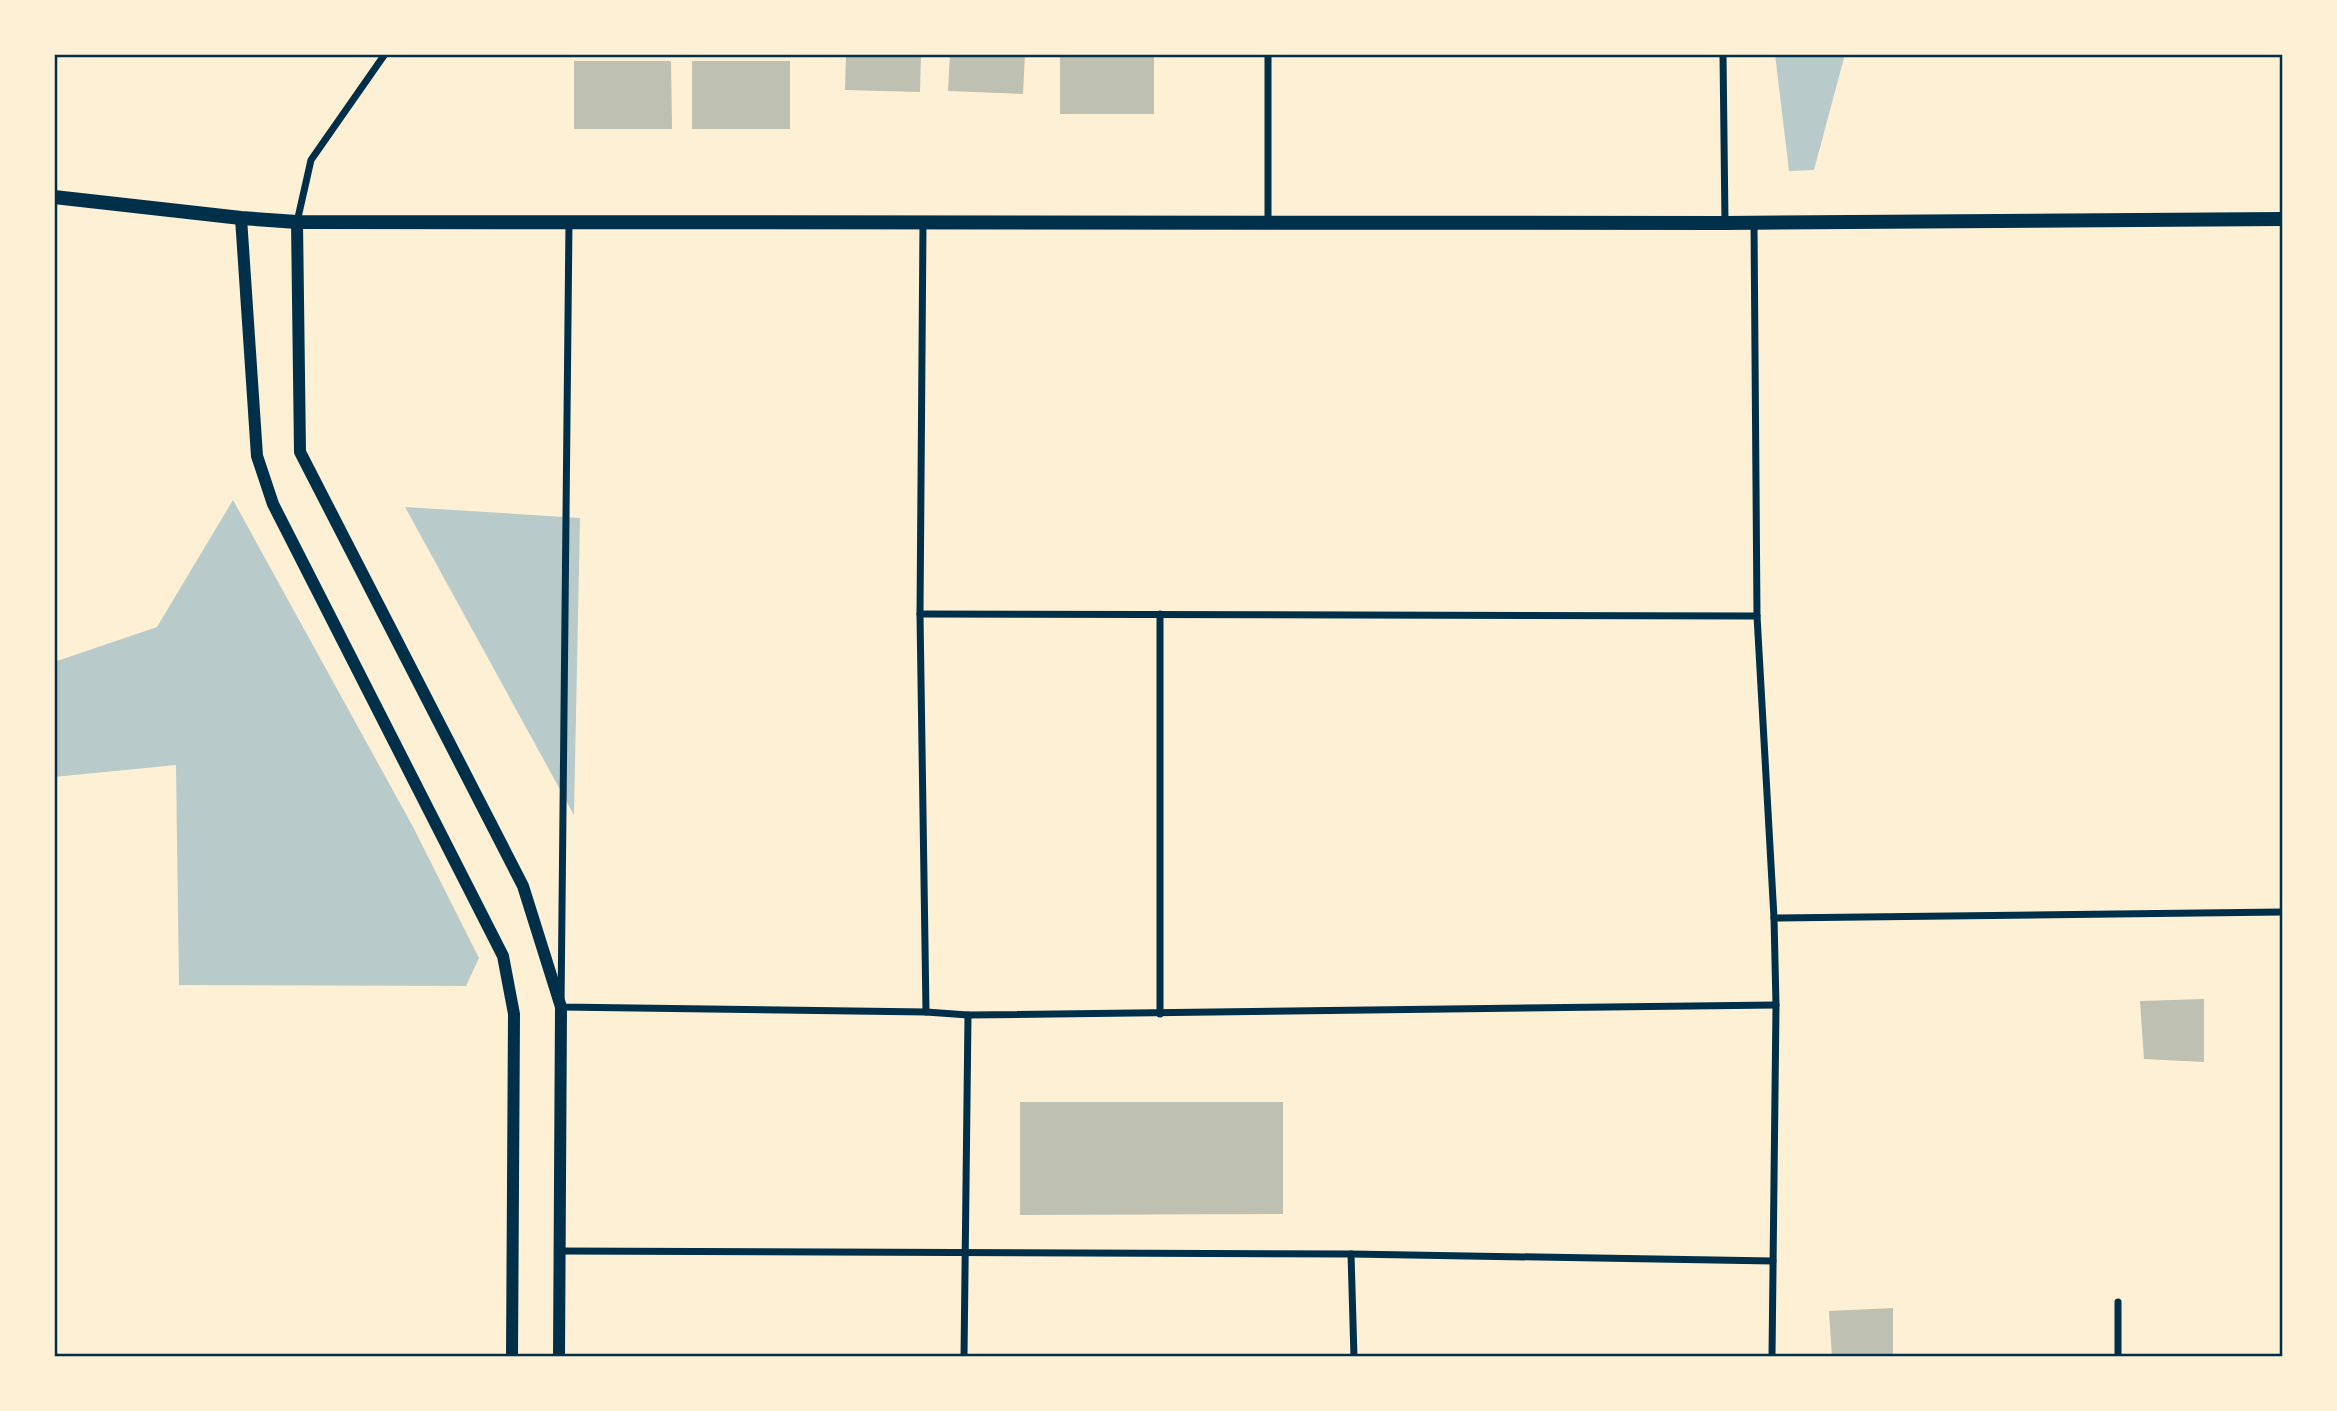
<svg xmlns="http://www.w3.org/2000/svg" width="2337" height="1411" font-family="'DejaVu Sans',sans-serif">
	<rect width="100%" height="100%" fill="#fdf0d5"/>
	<g fill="#b9caca">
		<polygon points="1775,54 1845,54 1814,170 1789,171"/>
		<polygon points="233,500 412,825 479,958 466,986 179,985 176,765 54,777 54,662 157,627"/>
		<polygon points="405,507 580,518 574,815"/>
	</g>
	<g fill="#bec0b2">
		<polygon points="846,54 921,54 920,92 845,90"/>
		<polygon points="950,54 1025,54 1023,94 948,91"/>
		<rect x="1060" y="54" width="94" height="60"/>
		<polygon points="574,61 671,61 672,129 574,129"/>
		<rect x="692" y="61" width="98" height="68"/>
		<polygon points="2204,999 2204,1062 2144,1059 2140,1001"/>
		<polygon points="1020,1102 1283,1102 1283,1214 1020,1215"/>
		<polygon points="1893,1308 1893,1357 1832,1357 1829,1311"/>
	</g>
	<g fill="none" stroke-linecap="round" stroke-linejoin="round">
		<g stroke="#003049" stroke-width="7">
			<polyline points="1268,54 1268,222"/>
			<polyline points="1723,54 1725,223"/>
			<polyline points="569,221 561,1007 926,1012 968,1015 1776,1005"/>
			<polyline points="297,222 311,160 385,54"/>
			<polyline points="923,223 920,614 926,1012"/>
			<polyline points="1754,223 1757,616 1774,918 1776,1005 1772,1357"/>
			<polyline points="920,614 1757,616"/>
			<polyline points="1160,614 1160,1014"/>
			<polyline points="1774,918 2283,912"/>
			<polyline points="559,1251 1351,1254 1773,1261"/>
			<polyline points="1351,1254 1354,1357"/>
			<polyline points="2118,1302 2118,1357"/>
			<polyline points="964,1357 968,1015"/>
		</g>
		<g stroke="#003049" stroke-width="12">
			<polyline points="241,218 257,456 273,504 503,956 514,1014 512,1357"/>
			<polyline points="297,222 300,452 523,886 561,1007 559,1357"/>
		</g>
		<polyline stroke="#003049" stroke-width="14" points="54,197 241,218 297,222 1725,223 2283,219"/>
	</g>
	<rect width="2337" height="1411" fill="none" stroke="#fdf0d5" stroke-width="112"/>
	<rect x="56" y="56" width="2225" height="1299" fill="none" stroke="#003049" stroke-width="2.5"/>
</svg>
